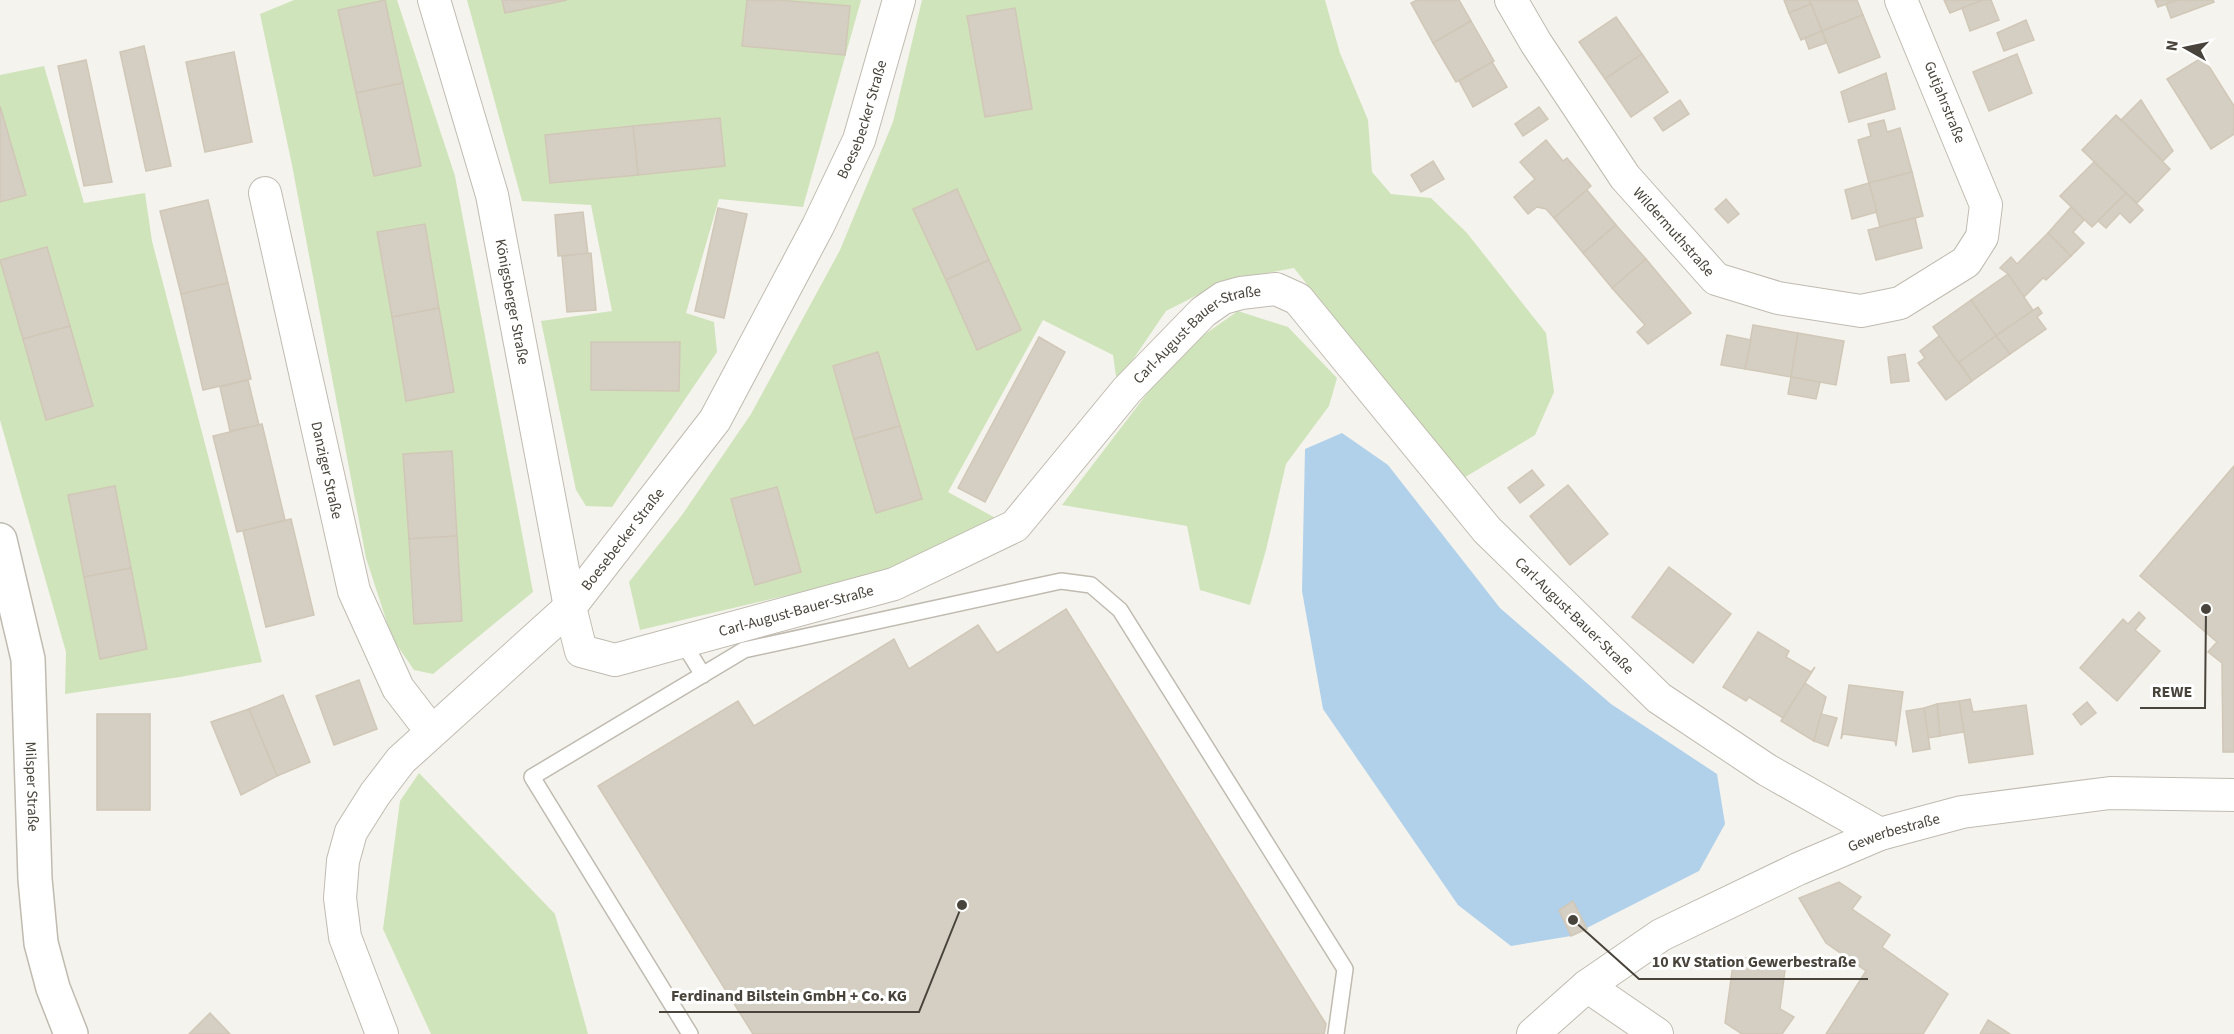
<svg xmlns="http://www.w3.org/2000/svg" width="2234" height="1034" font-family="'Source Sans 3',sans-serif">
	<rect width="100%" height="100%" fill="#f5f3ed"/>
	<g fill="#d0e4bb">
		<polygon points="294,0 397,0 455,176 533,592 433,674 414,670 392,638 366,558 292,165 260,14"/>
		<polygon points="467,0 861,0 803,207 719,199 686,313 714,322 717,352 612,507 586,506 576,490 541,321 612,311 591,205 522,201"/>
		<polygon points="922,0 1325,0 1340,53 1368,120 1372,172 1391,194 1431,198 1467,233 1546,333 1554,392 1535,435 1462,479 1294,268 1225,281 1166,311 1117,383 1113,355 1043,320 948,492 1003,522 878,574 640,630 629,582 682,515 751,414 840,250 893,122"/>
		<polygon points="44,66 84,203 145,193 152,241 262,662 180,677 65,694 66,652 0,420 0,75"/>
		<polygon points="1238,311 1288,327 1337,378 1329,406 1286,464 1266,550 1250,605 1200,590 1187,526 1062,505 1178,353"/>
		<polygon points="419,773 555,914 588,1034 431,1034 383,929 400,801"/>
	</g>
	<polygon fill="#b1d1ea" points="1342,433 1388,465 1500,608 1611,704 1717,774 1725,824 1699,871 1571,936 1511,946 1458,905 1323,709 1302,591 1305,449"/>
	<g fill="#d5cfc3" stroke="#d0c7b7" stroke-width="1.5">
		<polygon points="385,0 403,83 356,93 338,10"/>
		<polygon points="502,0 567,0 505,13"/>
		<polygon points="747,0 778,0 850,6 845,55 742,46"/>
		<polygon points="1417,0 1459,0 1471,21 1433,43 1411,3"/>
		<polygon points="1784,0 1809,0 1811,4 1789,13"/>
		<polygon points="1809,0 1857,0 1863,15 1822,31"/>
		<polygon points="1944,0 1983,0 1950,13"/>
		<polygon points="1983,0 1991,0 1999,20 1970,31 1962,8"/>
		<polygon points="2155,0 2178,0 2158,7"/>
		<polygon points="2178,0 2213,0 2214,2 2171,18 2166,4"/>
		<polygon points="1811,4 1822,31 1801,40 1789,13"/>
		<polygon points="1015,8 1032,109 985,117 967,16"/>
		<polygon points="1863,15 1880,57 1839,73 1822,31"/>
		<polygon points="1616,17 1642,54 1605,79 1579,42"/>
		<polygon points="2026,20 2034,40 2004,51 1997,33"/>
		<polygon points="1471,21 1494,61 1456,82 1433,43"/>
		<polygon points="1822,31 1826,43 1809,49 1805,38"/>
		<polygon points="144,46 171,166 146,171 120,52"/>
		<polygon points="234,52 252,142 205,152 186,62"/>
		<polygon points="1642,54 1668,92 1631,117 1605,79"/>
		<polygon points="2017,54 2032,93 1989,111 1973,72"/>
		<polygon points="2203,57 2234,106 2234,134 2211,149 2167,79"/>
		<polygon points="86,60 112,182 84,186 58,66"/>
		<polygon points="1492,62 1507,87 1473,107 1459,81"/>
		<polygon points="1886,73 1895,109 1849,122 1841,92"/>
		<polygon points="403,83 421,166 374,176 356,93"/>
		<polygon points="1680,100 1689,114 1663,131 1654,118"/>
		<polygon points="2141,100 2173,151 2163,161 2121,120"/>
		<polygon points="0,106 26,195 0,202"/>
		<polygon points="1539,107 1548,119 1523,136 1515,124"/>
		<polygon points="2116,115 2170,169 2137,203 2082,150"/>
		<polygon points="720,118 725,166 638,175 633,126"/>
		<polygon points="1884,120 1887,132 1900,128 1912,172 1869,183 1858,140 1871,136 1868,124"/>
		<polygon points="633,126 638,175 550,183 545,135"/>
		<polygon points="1546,140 1563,161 1567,158 1591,186 1554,218 1546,209 1537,207 1528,214 1514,197 1535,179 1520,162"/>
		<polygon points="1433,161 1444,179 1421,192 1411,175"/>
		<polygon points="2094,162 2126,193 2092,227 2060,196"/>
		<polygon points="1912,172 1923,216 1880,227 1869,183"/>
		<polygon points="1869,183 1877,212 1852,219 1845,190"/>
		<polygon points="957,189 989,260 946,280 913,209"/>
		<polygon points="1587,190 1616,225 1583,253 1554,218"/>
		<polygon points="2126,193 2143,210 2130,223 2120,213 2106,228 2098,221"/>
		<polygon points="1726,199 1739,214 1728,223 1715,209"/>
		<polygon points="208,200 228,283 181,294 160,211"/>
		<polygon points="2071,207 2084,220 2073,232 2084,243 2071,256 2048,233"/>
		<polygon points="718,208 747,214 724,318 695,311"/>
		<polygon points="583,212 588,254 558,256 555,215"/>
		<polygon points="1915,218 1922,248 1876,260 1868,230"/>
		<polygon points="425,224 439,308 392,317 377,232"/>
		<polygon points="1616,225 1646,259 1612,288 1583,253"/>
		<polygon points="2048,233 2071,256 2046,280 2043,278 2024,297 2008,274 2000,268 2011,257 2017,264"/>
		<polygon points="47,247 70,326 23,339 0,260"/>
		<polygon points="591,253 596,310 567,312 562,256"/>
		<polygon points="1646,259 1691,313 1648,344 1637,332 1645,325 1612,288"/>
		<polygon points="989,260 1021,330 977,350 946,280"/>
		<polygon points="2008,274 2033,310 1996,336 1971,300"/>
		<polygon points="228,283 251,379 203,390 181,294"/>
		<polygon points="1971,300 1996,336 1958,363 1933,327"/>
		<polygon points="2038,307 2042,313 2037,317 2046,329 2010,354 1996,336"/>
		<polygon points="439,308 454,392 406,401 392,317"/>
		<polygon points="1753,325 1798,333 1791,377 1745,369"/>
		<polygon points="70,326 93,406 46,420 23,339"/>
		<polygon points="1798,333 1844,341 1836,385 1791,377"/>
		<polygon points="1727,335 1751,340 1745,369 1721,365"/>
		<polygon points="1939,336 1972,381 1946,400 1918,363 1925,358 1920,351"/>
		<polygon points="1996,336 2010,354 1972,381 1959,362"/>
		<polygon points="1039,337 1065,352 985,502 958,488"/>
		<polygon points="591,342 680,342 679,391 591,390"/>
		<polygon points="878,352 900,426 854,439 833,366"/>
		<polygon points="1905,354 1909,381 1891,383 1888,357"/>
		<polygon points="1791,377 1820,382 1816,399 1788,394"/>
		<polygon points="248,380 259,425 230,431 220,387"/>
		<polygon points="262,424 285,520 237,532 213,436"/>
		<polygon points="900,426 922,499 876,513 854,439"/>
		<polygon points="452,451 457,536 409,539 403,454"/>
		<polygon points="2234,466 2234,752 2223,752 2222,663 2208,652 2217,642 2140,576"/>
		<polygon points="1532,470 1544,485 1520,503 1508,488"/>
		<polygon points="1568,485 1608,534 1570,565 1530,516"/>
		<polygon points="115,486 131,568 84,577 68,495"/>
		<polygon points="777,487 801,572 755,585 731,499"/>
		<polygon points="291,519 314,615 266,627 243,531"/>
		<polygon points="457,536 462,621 414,624 409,539"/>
		<polygon points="1669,567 1731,614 1693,663 1632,617"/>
		<polygon points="131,568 147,649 100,659 84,577"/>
		<polygon points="1066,609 1326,1024 1324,1034 753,1034 598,786 738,701 754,726 894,639 909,669 978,625 997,653"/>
		<polygon points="2139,612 2145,618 2135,630 2160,651 2117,701 2080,668 2123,619 2128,624"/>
		<polygon points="1758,632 1789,651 1786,657 1811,672 1815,667 1783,718 1749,697 1746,701 1723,687"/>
		<polygon points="359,680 377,729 334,745 316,696"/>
		<polygon points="1805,683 1826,697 1814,741 1781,721"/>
		<polygon points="1849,685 1903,692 1896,746 1895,741 1843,734 1841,739"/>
		<polygon points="283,695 310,762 277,776 249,709"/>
		<polygon points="1970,699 1973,712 2026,705 2033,754 1969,763 1959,701"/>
		<polygon points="1959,701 1964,732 1940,736 1937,704"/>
		<polygon points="2087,702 2096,713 2081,725 2073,714"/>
		<polygon points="1937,704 1940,736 1928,738 1924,708"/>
		<polygon points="1924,708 1930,749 1913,752 1906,711"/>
		<polygon points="249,709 277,776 241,795 211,722"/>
		<rect x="97" y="714" width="53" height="96"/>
		<polygon points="1821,714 1837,718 1828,746 1814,741"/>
		<polygon points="1839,882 1861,897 1852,909 1890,935 1882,947 1948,994 1923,1034 1826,1034 1866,971 1826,943 1799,898"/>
		<polygon points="1573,901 1587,929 1571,936 1559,910"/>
		<polygon points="1734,957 1786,962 1780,1009 1794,1017 1782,1034 1742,1034 1725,1023"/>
		<polygon points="210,1013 230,1034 189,1034"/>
		<polygon points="1988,1020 2010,1034 1980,1034"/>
	</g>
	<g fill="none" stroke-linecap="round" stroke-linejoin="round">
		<g stroke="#c0bbb0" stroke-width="18">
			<g id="service">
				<polyline points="682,641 703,675"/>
				<polyline points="690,1034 532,777 744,650 1061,581 1091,585 1120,610 1345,969 1336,1034"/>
			</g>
		</g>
		<g stroke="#c0bbb0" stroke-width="34">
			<g id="minor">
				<path id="s1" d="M434 0 492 195 570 607 581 651 615 660 894 584 1015 526 1127 390 1203 312 1223 298 1241 293 1276 289 1298 299 1487 530 1659 698 1767 770 1880 834"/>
				<path id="s2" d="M1511 0 1536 43 1625 177 1716 279 1778 298 1861 311 1900 303 1966 262 1982 237 1986 205 1901 0"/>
				<path id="s3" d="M265 193 354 591 398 688 431 731"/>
				<polyline points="1587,986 1657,1034"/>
				<path id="s4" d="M382 1034 345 937 340 898 343 861 351 832 375 794 401 760 570 607 715 420 818 226 859 140 899 0"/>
				<path id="s5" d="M1533 1034 1587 986 1661 935 1798 869 1880 834 1962 812 2110 793 2234 795"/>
			</g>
		</g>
		<g stroke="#c0bbb0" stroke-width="36">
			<g id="tertiary">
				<path id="s6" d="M0 540 28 659 35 879 41 943 53 988 71 1034"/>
			</g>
		</g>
		<use href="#service" stroke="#fff" stroke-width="15"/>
		<use href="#minor" stroke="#fff" stroke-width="32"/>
		<use href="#tertiary" stroke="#fff" stroke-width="33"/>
	</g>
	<g text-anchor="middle" stroke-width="6" stroke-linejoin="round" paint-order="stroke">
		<g font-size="15" fill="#49443b" stroke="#fff">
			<text transform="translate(1945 102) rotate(68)" y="5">Gutjahrstraße</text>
			<text dy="5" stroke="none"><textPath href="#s4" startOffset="1098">Boesebecker Straße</textPath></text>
			<text dy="5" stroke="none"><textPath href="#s2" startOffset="284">Wildermuthstraße</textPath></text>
			<text dy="5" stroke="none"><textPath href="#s1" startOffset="312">Königsberger Straße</textPath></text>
			<text dy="5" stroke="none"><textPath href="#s1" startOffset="1395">Carl-August-Bauer-Straße</textPath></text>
			<text dy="5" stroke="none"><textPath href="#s3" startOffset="284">Danziger Straße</textPath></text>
			<text dy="5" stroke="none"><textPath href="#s4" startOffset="612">Boesebecker Straße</textPath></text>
			<text dy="5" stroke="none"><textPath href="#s1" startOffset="891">Carl-August-Bauer-Straße</textPath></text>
			<text dy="5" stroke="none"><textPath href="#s1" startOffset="1935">Carl-August-Bauer-Straße</textPath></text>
			<text dy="5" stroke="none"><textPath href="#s6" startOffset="250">Milsper Straße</textPath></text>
			<text dy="5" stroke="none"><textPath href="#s5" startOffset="417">Gewerbestraße</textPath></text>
		</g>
	</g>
	<path fill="none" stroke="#49443b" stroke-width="2" d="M2206 609L2205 708H2140M1573 920L1639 979H1868M962 905L919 1012H659"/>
	<g fill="#49443b" stroke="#fff" stroke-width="2">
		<circle cx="2206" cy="609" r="6"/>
		<circle cx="1573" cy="920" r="6"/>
		<circle cx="962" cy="905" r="6"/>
	</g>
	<g font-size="16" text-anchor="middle" font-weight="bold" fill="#49443b" stroke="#fff" stroke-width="6" stroke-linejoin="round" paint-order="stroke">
		<text x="2172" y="697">REWE</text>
		<text x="1754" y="967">10 KV Station Gewerbestraße</text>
		<text x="789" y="1001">Ferdinand Bilstein GmbH + Co. KG</text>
	</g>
	<g transform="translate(2186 48) rotate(279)" stroke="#ffffff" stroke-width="4.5" paint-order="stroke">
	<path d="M0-4.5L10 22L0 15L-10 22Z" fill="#49443b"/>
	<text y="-9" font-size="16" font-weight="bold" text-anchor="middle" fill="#49443b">N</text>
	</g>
</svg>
